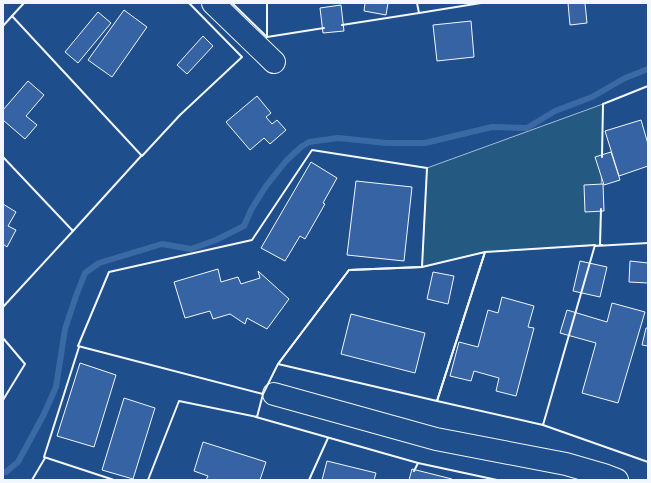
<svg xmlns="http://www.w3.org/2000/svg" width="651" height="483" font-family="Montserrat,sans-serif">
	<rect width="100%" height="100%" fill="#1f4e8c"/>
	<polygon fill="#245a82" stroke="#a8bbd7" points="603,104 600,245 485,252 422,267 427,168"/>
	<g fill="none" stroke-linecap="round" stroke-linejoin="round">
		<polyline stroke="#3b69a3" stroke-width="6" points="3,472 6,472 18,462 43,416 56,387 65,329 76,296 85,273 99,263 162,244 191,249 216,240 244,226 251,210 266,186 286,161 301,147 309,142 338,138 387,143 425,143 492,127 527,128 555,111 592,97 625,78 648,69"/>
	</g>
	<g fill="#3563a3" stroke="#f2f6ff">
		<polygon points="365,3 388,3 386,15 364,11"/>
		<polygon points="568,3 585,3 587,23 570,25"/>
		<polygon points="341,5 344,31 323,33 320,8"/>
		<polygon points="124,10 147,27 112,77 88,60"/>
		<polygon points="98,12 111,23 78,63 65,52"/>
		<polygon points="471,21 474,57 437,61 433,25"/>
		<polygon points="203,36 213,46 187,74 177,65"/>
		<polygon points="28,81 44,95 26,116 37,125 25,139 3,120 3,110"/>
		<polygon points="257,96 271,113 266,117 272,124 277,120 286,130 270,144 264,138 250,150 226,122"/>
		<polygon points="641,120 648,144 648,166 619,176 605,131"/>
		<polygon points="611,152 620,180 604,185 595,157"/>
		<polygon points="311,162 337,178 323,203 325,204 305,239 300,236 285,261 261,248"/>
		<polygon points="356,181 412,187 404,261 347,255"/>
		<polygon points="603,184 604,211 585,212 584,185"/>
		<polygon points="3,204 16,212 8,226 16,230 7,247 3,244"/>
		<polygon points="580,261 607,267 600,297 573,291"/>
		<polygon points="630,261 648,263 648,283 629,282"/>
		<polygon points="218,269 221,282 238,277 241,284 260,278 258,271 289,299 267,329 247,318 245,324 230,314 213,319 210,311 185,318 174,282"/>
		<polygon points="433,272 454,276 448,304 427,299"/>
		<polygon points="502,297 534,306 528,327 534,328 516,396 496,391 499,378 474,371 471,381 450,376 459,342 478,347 488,310 498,313"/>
		<polygon points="612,303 645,312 618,403 582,393 596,343 560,333 567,310 607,322"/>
		<polygon points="351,314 425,333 415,373 341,354"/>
		<polygon points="646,328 648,328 648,346 642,345"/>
		<polygon points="80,363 116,375 94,447 57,436"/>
		<polygon points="124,398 155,408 133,479 102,470"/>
		<polygon points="203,442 266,462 260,480 206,480 208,476 194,471"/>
		<polygon points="327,461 376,473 374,480 322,480"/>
		<polygon points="412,469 452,479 451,480 409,480"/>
	</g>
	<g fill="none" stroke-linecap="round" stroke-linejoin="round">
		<g stroke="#f2f6ff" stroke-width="24">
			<g id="minor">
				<polyline points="213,3 274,62"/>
				<polyline points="274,394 436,439 566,464 604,475 617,480"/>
			</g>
		</g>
		<use href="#minor" stroke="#1f4e8c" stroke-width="22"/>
		<g stroke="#f2f6ff" stroke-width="2">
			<polyline points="24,3 12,16 142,156 180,115 242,57 189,3"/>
			<polyline points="232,3 267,37"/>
			<polyline points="267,3 267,37"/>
			<polyline points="419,13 481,3"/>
			<polyline points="342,25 419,13 417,3"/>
			<polyline points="3,26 12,16"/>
			<polyline points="267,37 324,28"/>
			<polygon points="312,150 427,168 422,267 349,270 278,364 263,394 78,346 109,272 252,240"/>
			<polyline points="3,157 73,231 142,155"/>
			<polyline points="602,157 603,104 648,86"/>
			<polyline points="601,209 600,245 602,245"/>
			<polygon points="595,245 543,425 437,401 485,252"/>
			<polyline points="595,246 648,243"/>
			<polygon points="485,252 437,401 278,364 349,270 422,267"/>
			<polyline points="3,307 73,231 72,230"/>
			<polyline points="3,338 25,364 3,400"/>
			<polyline points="79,347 44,457 114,480"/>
			<polyline points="256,417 418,463 414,471"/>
			<polyline points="543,425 648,462"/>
			<polyline points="418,463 497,480"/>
			<polyline points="32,480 45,458"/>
			<polyline points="148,480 179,401 257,417 263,394"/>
			<polyline points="309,480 328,438"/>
		</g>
	</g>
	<rect width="651" height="483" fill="none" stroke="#f2f6ff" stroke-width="8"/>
</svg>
